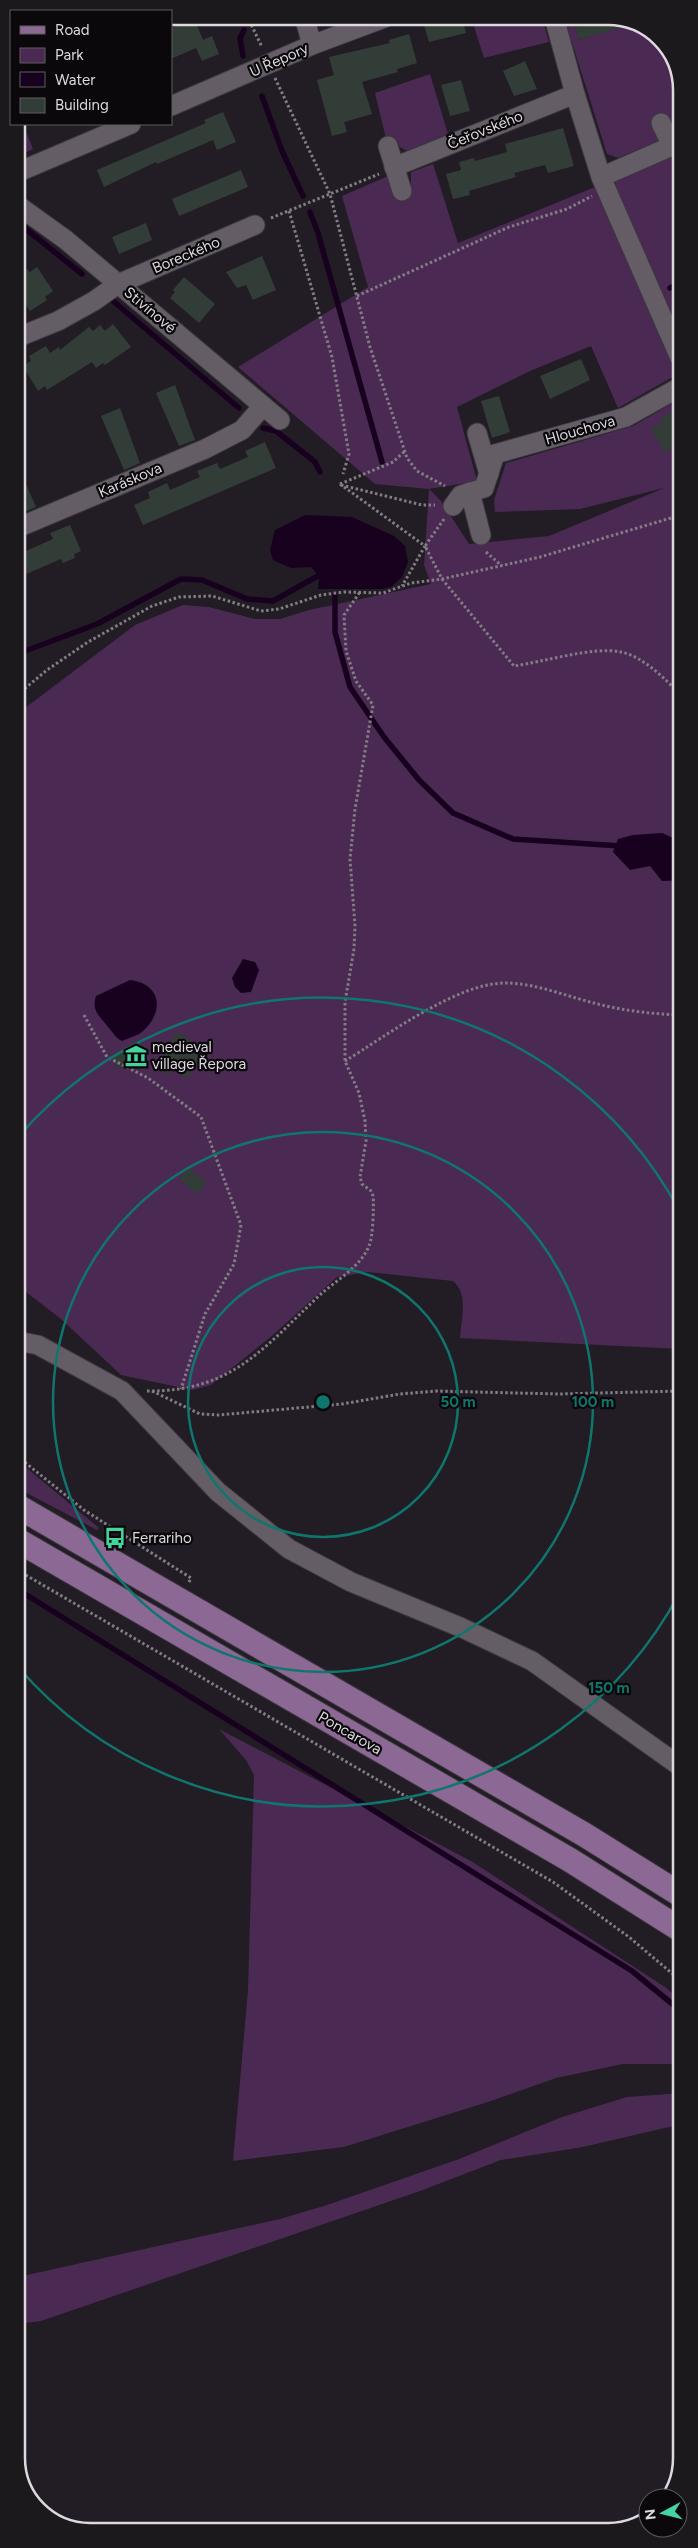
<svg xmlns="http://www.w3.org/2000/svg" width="698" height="2548" font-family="Figtree,sans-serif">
	<rect width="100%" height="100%" fill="#221c24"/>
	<g fill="#4a2953">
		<polygon points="471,17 542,17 549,42 484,58"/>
		<polygon points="564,17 572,17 579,40 620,27 618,17 642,28 644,34 651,32 657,35 680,75 680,152 667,119 661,140 618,158 607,154"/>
		<polygon points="430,74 448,134 407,151 400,147 396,140 387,143 375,93"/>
		<polygon points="16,124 23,124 33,149 16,157"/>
		<polygon points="680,152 680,334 616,190 615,179"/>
		<path d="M433 164 458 243 595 187 678 374 618 408 591 346 530 371 457 407 477 481 429 489 441 501 469 544 549 536 664 488 580 509 495 512 494 500 506 463 633 426 680 399 681 842 662 833 651 866 662 881 681 880V1349L460 1338C461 1319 469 1294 453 1281L368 1272 337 1277 273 1335 211 1385 192 1390 121 1375 61 1319 17 1285V714L135 625 183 605 209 607 255 619H280L309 610 431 584 424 565 429 489 375 484 238 367 368 287 342 196 388 176 395 196 411 190V172Z"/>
		<polygon points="17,1460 99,1528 97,1530 17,1488"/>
		<polygon points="219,1729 471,1861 665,1987 681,2001 682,2064 623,2064 556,2078 491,2101 344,2147 233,2161 248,1990 254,1775 246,1760"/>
		<polygon points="682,2093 682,2124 583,2147 501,2160 420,2191 41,2321 18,2324 18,2277 280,2219 327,2205 459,2159 562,2117 627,2097"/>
	</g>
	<g fill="#18001f">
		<polygon points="305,515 352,517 394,536 405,546 408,562 402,577 391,587 382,589 318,589 319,576 311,567 291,568 273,560 270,550 275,530"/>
		<polygon points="662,833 681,842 681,880 662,881 650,866 630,870 613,852 618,839 633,835"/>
		<polygon points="243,959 255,962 259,970 251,992 241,993 235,987 232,978"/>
		<path d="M130 980C161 984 165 1011 143 1031 138 1036 128 1038 122 1041 114 1037 114 1033 108 1027 100 1016 91 1011 96 996Z"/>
	</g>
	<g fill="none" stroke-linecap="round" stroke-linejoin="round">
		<g stroke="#18001f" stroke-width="5.5">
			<polyline points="264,18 272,20 286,17"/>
			<polyline points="243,56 240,38 244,30"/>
			<polyline points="262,96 282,151 303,196"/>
			<polyline points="310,212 318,233 382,462"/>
			<polyline points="16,221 82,274"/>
			<polyline points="670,288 675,285"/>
			<polyline points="113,301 239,408"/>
			<polyline points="263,428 276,431 315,462 320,472"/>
			<polyline points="335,596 335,632 350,687 384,737 419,780 453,813 513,839 621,846"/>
			<polyline points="17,654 97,624 181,579 202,580 247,599 273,601 323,573"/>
			<polyline points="17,1589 632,1971 681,2011"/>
		</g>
	</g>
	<g fill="#333d38">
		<polygon points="456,17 462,17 466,33 429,42 424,25"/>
		<polygon points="572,17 618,17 633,24 579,40"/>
		<polygon points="194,18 203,40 212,36 219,54 202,61 196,48 171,59 171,28"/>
		<polygon points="409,34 417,63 397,69 398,72 362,82 372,114 344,122 347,132 332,136 317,80 334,75 329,57 390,43 389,40"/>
		<polygon points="525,61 537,89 514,96 503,71"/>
		<polygon points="461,80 470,111 450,116 441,85"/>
		<polygon points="223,112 236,142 217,150 213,140 157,164 156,162 104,187 97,170 206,123 204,120"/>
		<polygon points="563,128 574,166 548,173 545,165 514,173 516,177 469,191 470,195 453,199 446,174 461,170 459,162 474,158 475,161 507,152 505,144"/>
		<polygon points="241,170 248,187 179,216 172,199"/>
		<polygon points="146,223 152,240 119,254 112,237"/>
		<polygon points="262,256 276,290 253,300 246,285 237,288 226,272"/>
		<polygon points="37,267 53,291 45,297 47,300 30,311 26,305 16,312 16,274 27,269 30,272"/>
		<polygon points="184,277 215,304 199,323 170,298 175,292 173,290"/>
		<polygon points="113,324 131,347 105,365 103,363 96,368 92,362 47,390 45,386 38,391 23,366 31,361 29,356 46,346 50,353 59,347 60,350 89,327 93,331 100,325 105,331"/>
		<polygon points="581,359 590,380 550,399 540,376"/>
		<polygon points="175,385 195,440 179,446 156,393"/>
		<polygon points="499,396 510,432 492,438 481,401"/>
		<polygon points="680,407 680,444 665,453 651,429 662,423 660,418"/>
		<polygon points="120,408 140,463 124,470 101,416"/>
		<polygon points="265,442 276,468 143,525 134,505 150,498 148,492 167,483 170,490 200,477 197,471 217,463 220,469 248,457 245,451"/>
		<polygon points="16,461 36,507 20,514 17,505"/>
		<polygon points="70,525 81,551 74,554 75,558 63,563 61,559 17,578 17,555 53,539 50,533"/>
		<polygon points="177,1032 205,1049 188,1078 171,1068 167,1075 155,1068"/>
		<polygon points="140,1041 146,1054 118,1068 110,1056"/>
		<polygon points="189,1168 207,1183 197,1194 179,1179"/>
	</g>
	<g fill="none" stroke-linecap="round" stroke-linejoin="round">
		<g stroke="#3d393f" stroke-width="21">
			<g id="minor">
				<polyline points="304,16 312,45"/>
				<polyline points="554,17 575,94 601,177 680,358"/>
				<polyline points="171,106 312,45 387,17"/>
				<polyline points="388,146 402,191"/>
				<polyline points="394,167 575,94"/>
				<polyline points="16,173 131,124"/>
				<polyline points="601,177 672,146 661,123"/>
				<polyline points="16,204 66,240 280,420"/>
				<polyline points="16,338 58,321 94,301 118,284 255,225"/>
				<polyline points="477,433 489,474"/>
				<polyline points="470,492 481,535"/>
				<polyline points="453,506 461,495 484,488 495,454 626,417 680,387"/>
				<polyline points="17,528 205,449 242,430 263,406"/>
				<polyline points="17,1341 38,1345 122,1391 218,1492 289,1549 351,1582 460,1627 532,1661 681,1767"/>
			</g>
		</g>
		<g stroke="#3d393f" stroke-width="26">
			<g id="major">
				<polyline points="17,1506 585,1835 681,1895"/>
				<polyline points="17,1540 570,1860 681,1930"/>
			</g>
		</g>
		<g stroke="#827d84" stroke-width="3" stroke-dasharray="2.5 2.5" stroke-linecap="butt">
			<polyline points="247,16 262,47"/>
			<polyline points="275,78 330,194 370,347 407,458 417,471 445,486"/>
			<polyline points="289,211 332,357 349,454 343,474"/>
			<polyline points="271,218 379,174"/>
			<polyline points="357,296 509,227 567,209 592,196"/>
			<polyline points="340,484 425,546 402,586"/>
			<polyline points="340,484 393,462 405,451"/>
			<polyline points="341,485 422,505 435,505"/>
			<path d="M444 519 425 546 442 579 514 666C543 662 594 646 621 652 644 657 665 679 681 695"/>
			<polyline points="486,552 502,566"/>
			<polyline points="17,695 47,670 88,642 152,606 179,597 212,596 261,611 279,609 321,595 344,592 383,593 411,583 442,579 540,557 681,515"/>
			<polyline points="84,1015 107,1057 148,1078 201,1117 241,1225 234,1264 205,1314 181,1389"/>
			<path d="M345 1061C386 1036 457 983 505 983 536 983 568 997 598 1004 625 1011 653 1014 681 1015"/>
			<path d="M147 1391C233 1392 264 1347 321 1294 337 1280 361 1266 369 1246 373 1237 374 1207 373 1196L371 1191 362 1184 360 1177 366 1141 365 1121 359 1093 345 1061V1002L354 949 355 926 350 859 355 809 373 705 356 681 346 651 344 615 360 592"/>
			<polyline points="152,1391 200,1414 219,1415 342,1404 400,1394 437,1391 558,1394 681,1391"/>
			<polyline points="17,1456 84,1510 191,1578 189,1582"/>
			<polyline points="17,1570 553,1882 629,1937 681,1981"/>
		</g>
		<use href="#minor" stroke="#645d66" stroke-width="19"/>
		<use href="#major" stroke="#8c6895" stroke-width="24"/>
	</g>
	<g fill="none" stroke="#0f766e" stroke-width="2.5">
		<circle cx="323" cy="1402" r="135"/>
		<circle cx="323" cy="1402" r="270"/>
		<path d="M680 1592A404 404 0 0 1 18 1667M18 1137A404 404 0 0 1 680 1212"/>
	</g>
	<defs>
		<g id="museum-bare" transform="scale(1.725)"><path d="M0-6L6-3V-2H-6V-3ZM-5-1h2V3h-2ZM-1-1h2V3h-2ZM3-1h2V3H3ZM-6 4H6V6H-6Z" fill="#44d4a0" stroke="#0a080b" stroke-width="2.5" paint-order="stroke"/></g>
		<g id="bus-bare" transform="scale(1.725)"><path d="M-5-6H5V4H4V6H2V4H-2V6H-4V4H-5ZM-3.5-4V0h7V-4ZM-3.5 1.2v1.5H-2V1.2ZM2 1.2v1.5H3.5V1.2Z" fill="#44d4a0" stroke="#0a080b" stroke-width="2.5" paint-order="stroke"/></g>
	</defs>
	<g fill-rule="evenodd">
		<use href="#museum-bare" x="136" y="1056"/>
		<use href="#bus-bare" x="115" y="1538"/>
	</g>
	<g text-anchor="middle" stroke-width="4.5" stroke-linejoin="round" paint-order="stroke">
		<g font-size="15" fill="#ddd9de" stroke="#0a080b">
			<text transform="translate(279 60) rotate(-24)" y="5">U Řepory</text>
			<text transform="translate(485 130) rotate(-22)" y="5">Čeřovského</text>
			<text transform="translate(186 255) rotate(-23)" y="5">Boreckého</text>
			<text transform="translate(150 310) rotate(40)" y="5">Stivínové</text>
			<text transform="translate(580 430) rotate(-16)" y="5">Hlouchova</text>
			<text transform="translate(130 480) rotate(-23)" y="5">Karáskova</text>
			<text transform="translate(350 1733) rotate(30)" y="5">Poncarova</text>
		</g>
		<g font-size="15" fill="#ddd9de" stroke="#0a080b" text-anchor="start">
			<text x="152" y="1052">medieval<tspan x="152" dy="17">village Řepora</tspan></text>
			<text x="132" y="1543">Ferrariho</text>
		</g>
	</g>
	<path d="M0 0H698V2548H0ZM90 25H608A65 65 0 0 1 673 90V2458A65 65 0 0 1 608 2523H90A65 65 0 0 1 25 2458V90A65 65 0 0 1 90 25Z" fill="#1b191c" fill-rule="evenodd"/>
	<path fill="none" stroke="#ddd9de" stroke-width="2.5" d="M90 25H608A65 65 0 0 1 673 90V2458A65 65 0 0 1 608 2523H90A65 65 0 0 1 25 2458V90A65 65 0 0 1 90 25Z"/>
	<circle cx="323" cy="1402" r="8" fill="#0f766e" stroke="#0a080b" stroke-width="2.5"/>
	<g font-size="15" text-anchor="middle" font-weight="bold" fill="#0f766e" stroke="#0a080b" stroke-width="4.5" stroke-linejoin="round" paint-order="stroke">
		<text x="458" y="1407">50 m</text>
		<text x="593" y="1407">100 m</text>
		<text x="609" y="1693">150 m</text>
	</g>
	<rect x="10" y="10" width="162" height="115" fill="#0a080b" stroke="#5e5c5f"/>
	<rect x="20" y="26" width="25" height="8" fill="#8c6895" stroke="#5e5c5f"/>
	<text x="55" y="35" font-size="15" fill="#ddd9de">Road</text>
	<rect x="20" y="48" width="25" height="15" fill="#4a2953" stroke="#5e5c5f"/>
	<text x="55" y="60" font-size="15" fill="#ddd9de">Park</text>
	<rect x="20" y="72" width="25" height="15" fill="#18001f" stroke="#5e5c5f"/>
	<text x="55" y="85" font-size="15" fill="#ddd9de">Water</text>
	<rect x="20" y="98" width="25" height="15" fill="#333d38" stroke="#5e5c5f"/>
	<text x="55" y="110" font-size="15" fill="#ddd9de">Building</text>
	<g transform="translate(663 2513) rotate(263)"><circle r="24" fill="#0a080b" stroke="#5e5c5f"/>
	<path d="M0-4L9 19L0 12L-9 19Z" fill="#44d4a0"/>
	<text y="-8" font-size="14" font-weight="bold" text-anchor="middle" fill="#ddd9de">N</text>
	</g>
</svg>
